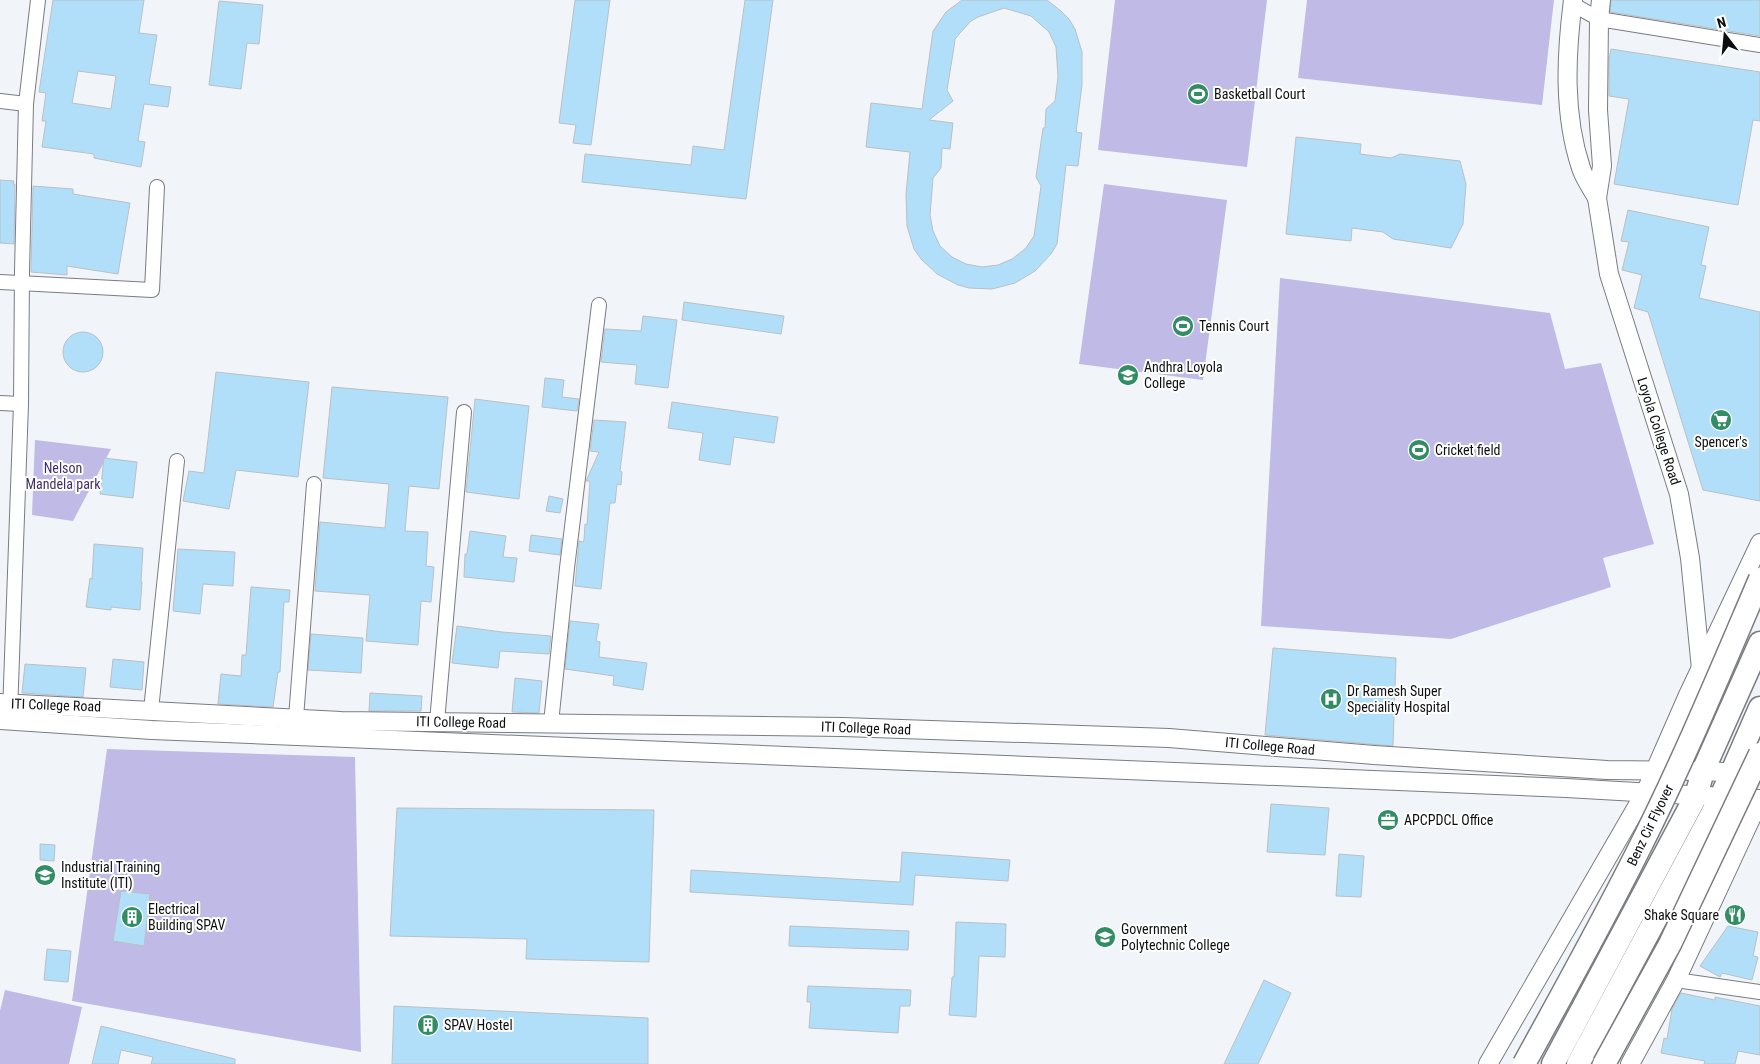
<svg xmlns="http://www.w3.org/2000/svg" width="1760" height="1064" font-family="'Roboto Condensed',sans-serif">
	<rect width="100%" height="100%" fill="#f1f5f9"/>
	<g fill="#c0bae6">
		<polygon points="1115,0 1267,0 1247,167 1098,150"/>
		<polygon points="1307,0 1554,0 1542,105 1298,78"/>
		<polygon points="1104,184 1227,200 1203,380 1079,364"/>
		<polygon points="1280,278 1550,313 1565,369 1601,363 1654,544 1603,558 1611,587 1451,639 1261,626"/>
		<polygon points="35,440 111,449 73,521 32,515"/>
		<polygon points="107,749 355,757 361,1052 72,1001"/>
		<polygon points="5,990 82,1007 69,1064 0,1064 0,1011"/>
	</g>
	<g fill="#b1dffa" stroke="#bbc0c3" fill-rule="evenodd">
		<path d="M53 0H144L139 33 157 35 149 84 171 87 168 107 144 104 138 141 145 142 141 167 94 158V154L42 147 46 121H42L46 93 39 92ZM78 71 116 76 111 109 72 103Z"/>
		<polygon points="575,0 610,0 591,145 573,143 576,125 559,123"/>
		<polygon points="745,0 773,0 746,199 582,182 585,154 691,165 693,146 724,150"/>
		<path d="M962 0H1047L1061 11 1069 19 1075 29 1082 52V85L1076 132 1082 133 1078 166 1066 165 1057 244 1051 254 1035 271 1015 283 992 289 969 288 958 285 937 274 921 259 914 249 907 226 906 194 910 152 866 147 871 103 922 109 933 31 946 12ZM1004 8 1031 16 1049 32 1056 47 1058 77 1055 101 1046 109 1045 128H1043L1036 177 1041 186 1034 236 1025 249 1012 259 998 265 982 267 966 264 952 257 940 246 933 231 930 215 933 178 941 168 942 148 950 149 953 123 929 120 953 101 947 90 954 47 955 39 960 33 971 21 978 17Z"/>
		<polygon points="1611,0 1760,0 1760,36 1610,12"/>
		<polygon points="219,1 263,5 259,44 247,43 241,89 209,85"/>
		<polygon points="1611,49 1760,72 1760,121 1753,120 1738,205 1614,184 1629,99 1609,96 1609,59"/>
		<polygon points="1296,137 1361,144 1360,154 1391,158 1400,154 1460,161 1466,184 1463,224 1451,248 1393,239 1383,232 1352,228 1351,241 1286,234"/>
		<polygon points="0,180 14,181 13,184 15,184 14,244 0,243"/>
		<polygon points="33,186 73,189 73,194 130,203 118,274 67,266 67,275 31,272"/>
		<polygon points="1628,210 1709,227 1701,265 1706,266 1699,298 1760,312 1760,501 1703,490 1648,312 1634,308 1642,275 1622,270 1629,242 1621,241"/>
		<polygon points="684,302 784,316 781,334 682,320"/>
		<polygon points="643,316 677,320 668,388 635,384 637,365 601,362 605,329 641,331"/>
		<circle cx="83" cy="352" r="20"/>
		<polygon points="216,372 309,382 298,477 236,470 229,509 183,501 189,471 204,473"/>
		<polygon points="545,378 564,380 562,397 579,399 577,411 542,407"/>
		<polygon points="332,387 448,397 439,489 409,486 405,531 428,532 426,566 434,567 431,602 421,601 418,645 366,641 370,595 315,591 320,522 385,528 389,484 323,478"/>
		<polygon points="475,399 529,406 519,499 466,492"/>
		<polygon points="672,402 778,417 774,443 734,437 730,465 699,460 703,433 668,428"/>
		<polygon points="594,420 626,422 620,471 622,472 621,485 617,484 615,503 610,503 601,589 575,586 579,541 583,542 584,540 585,524 587,525 590,481 586,481 587,479 599,452 590,451"/>
		<polygon points="104,458 137,462 133,498 100,494"/>
		<polygon points="549,496 563,499 560,513 546,511"/>
		<polygon points="470,531 506,536 503,557 517,558 514,582 464,577 465,554 467,554"/>
		<polygon points="531,535 562,539 560,555 529,551"/>
		<polygon points="94,544 143,548 141,582 142,582 140,610 111,607 111,610 86,607 90,578 92,579"/>
		<polygon points="178,549 235,552 233,586 203,584 200,614 173,611"/>
		<polygon points="251,587 290,590 289,602 284,602 280,672 278,672 273,707 218,704 221,674 241,676 242,655 246,655"/>
		<polygon points="570,621 599,624 596,641 600,642 599,657 647,663 643,690 613,685 614,676 565,669"/>
		<polygon points="457,626 502,632 551,636 549,654 500,651 498,668 452,663"/>
		<polygon points="311,634 363,638 361,673 308,670"/>
		<polygon points="1273,648 1396,658 1393,746 1265,735"/>
		<polygon points="113,659 144,662 142,690 110,687"/>
		<polygon points="25,664 86,668 83,697 22,693"/>
		<polygon points="515,678 542,681 539,713 512,712"/>
		<polygon points="370,693 422,696 421,711 369,711"/>
		<polygon points="1271,804 1329,808 1325,855 1267,852"/>
		<polygon points="397,808 654,810 649,962 526,959 527,939 390,936"/>
		<polygon points="40,844 55,845 54,861 40,860"/>
		<polygon points="902,852 1010,860 1008,881 915,875 913,905 690,892 691,870 900,882"/>
		<polygon points="1339,854 1364,856 1361,897 1336,896"/>
		<polygon points="121,891 150,894 144,946 113,941"/>
		<polygon points="956,922 1006,924 1005,957 979,956 976,1017 949,1015 952,977 954,977"/>
		<polygon points="790,926 909,931 908,950 789,946"/>
		<polygon points="1728,926 1758,932 1753,956 1758,957 1752,980 1722,973 1720,977 1700,966"/>
		<polygon points="47,949 71,951 68,982 44,980"/>
		<polygon points="1264,980 1291,993 1258,1064 1224,1064"/>
		<polygon points="808,986 911,990 910,1006 900,1006 898,1033 809,1028 811,1002 807,1002"/>
		<polygon points="1681,993 1715,1000 1715,997 1760,1006 1760,1055 1738,1051 1735,1064 1704,1064 1705,1061 1661,1053 1664,1038 1667,1039 1672,1009"/>
		<polygon points="394,1006 648,1018 648,1064 392,1064"/>
		<polygon points="101,1026 235,1059 235,1064 151,1064 153,1057 121,1050 118,1064 92,1064"/>
	</g>
	<g fill="none" stroke-linecap="round" stroke-linejoin="round">
		<g stroke="#797c80" stroke-width="16">
			<g id="minor">
				<polyline points="1572,4 1599,19 1760,45"/>
				<polyline points="0,101 26,104"/>
				<polyline points="0,282 152,290 157,187"/>
				<polyline points="0,403 21,404"/>
				<polyline points="151,710 177,461"/>
				<polyline points="10,713 21,404 22,271 26,104 38,0"/>
				<polyline points="296,718 314,484"/>
				<polyline points="437,722 464,412"/>
				<polyline points="551,723 567,568 599,305"/>
				<polyline points="1676,980 1760,992"/>
			</g>
		</g>
		<g stroke="#797c80" stroke-width="20">
			<g id="tertiary">
				<path d="M1573 0C1566 55 1563 114 1581 168 1584 178 1592 189 1597 198"/>
				<polyline points="1601,0 1599,19 1598,110 1602,166 1597,198 1609,274 1679,494 1690,558 1701,669"/>
				<polyline points="0,703 341,721 843,727 1169,738 1374,755 1607,770 1703,771 1743,773"/>
				<polyline points="0,720 152,730 1566,788 1760,799"/>
				<polyline points="1488,1064 1646,791 1688,695 1760,543"/>
				<polyline points="1630,1064 1676,980 1760,799"/>
			</g>
		</g>
		<g stroke="#797c80" stroke-width="25">
			<g id="primary">
				<polyline points="1553,1064 1696,796 1703,771 1760,643"/>
				<polyline points="1578,1064 1721,797 1760,708"/>
			</g>
		</g>
		<use href="#minor" stroke="#fff" stroke-width="14"/>
		<use href="#tertiary" stroke="#fff" stroke-width="18"/>
		<use href="#primary" stroke="#fff" stroke-width="22"/>
		<g stroke="#797c80" stroke-width="25" stroke-linecap="butt">
			<g id="primary-bridge">
				<path d="M1524 1064C1563 993 1602 923 1638 851 1683 762 1721 670 1760 579"/>
				<polyline points="1604,1064 1670,944 1760,754"/>
			</g>
		</g>
		<use href="#primary-bridge" stroke="#fff" stroke-width="22"/>
	</g>
	<defs>
		<g id="stadium-disc" transform="scale(1.125)"><circle r="9.5" fill="#328d64" stroke="#fff"/><path d="M0-5a6.5 5 0 1 0 0 10a6.5 5 0 1 0 0-10ZM-3.5-1.8h7v3.6h-7Z" fill="#fff"/></g>
		<g id="university-disc" transform="scale(1.125)"><circle r="9.5" fill="#328d64" stroke="#fff"/><path d="M0-5L7-2L0 1L-7-2ZM-4 1L0 2.5L4 1V4Q0 6-4 4Z" fill="#fff"/></g>
		<g id="supermarket-disc" transform="scale(1.125)"><circle r="9.5" fill="#328d64" stroke="#fff"/><path d="M-6-5.5h2.5l.6 2H6L4.5 2H-2.5L-4.4-4H-6ZM-1.5 3.2a1.3 1.3 0 1 0 .1 0ZM3 3.2a1.3 1.3 0 1 0 .1 0Z" fill="#fff"/></g>
		<g id="hospital-disc" transform="scale(1.125)"><circle r="9.5" fill="#328d64" stroke="#fff"/><path d="M-5-5h3v3.5h4V-5h3V5h-3V1.5h-4V5h-3Z" fill="#fff"/></g>
		<g id="office-disc" transform="scale(1.125)"><circle r="9.5" fill="#328d64" stroke="#fff"/><path d="M-6-3h4V-5.5h4V-3h4V5H-6ZM-1-4.5V-3h2v-1.5ZM-6 0V1H6V0Z" fill="#fff"/></g>
		<g id="restaurant-disc" transform="scale(1.125)"><circle r="9.5" fill="#328d64" stroke="#fff"/><path d="M-5-6h1v4h1v-4h1v4h1v-4h1v5L-1.5 .5V6h-2V.5L-5-1ZM5-6V6H3V1.5H1.5Q1.5-4 5-6Z" fill="#fff"/></g>
		<g id="building-disc" transform="scale(1.125)"><circle r="9.5" fill="#328d64" stroke="#fff"/><path d="M-4-6H4V6H1V3H-1V6H-4ZM-2.5-4.3h1.7v1.8h-1.7ZM.8-4.3h1.7v1.8H.8ZM-2.5-1h1.7V.8h-1.7ZM.8-1h1.7V.8H.8Z" fill="#fff"/></g>
	</defs>
	<g fill-rule="evenodd">
		<use href="#stadium-disc" x="1198" y="94"/>
		<use href="#stadium-disc" x="1183" y="326"/>
		<use href="#university-disc" x="1128" y="375"/>
		<use href="#supermarket-disc" x="1721" y="420"/>
		<use href="#stadium-disc" x="1419" y="450"/>
		<use href="#hospital-disc" x="1331" y="699"/>
		<use href="#office-disc" x="1388" y="820"/>
		<use href="#university-disc" x="45" y="875"/>
		<use href="#restaurant-disc" x="1735" y="915"/>
		<use href="#building-disc" x="132" y="917"/>
		<use href="#university-disc" x="1105" y="937"/>
		<use href="#building-disc" x="428" y="1025"/>
	</g>
	<g text-anchor="middle" stroke-width="4" stroke-linejoin="round" paint-order="stroke">
		<g font-size="14" fill="#0d0e10" stroke="#fff" text-anchor="start">
			<text x="1214" y="99">Basketball Court</text>
			<text x="1199" y="331">Tennis Court</text>
			<text x="1144" y="372">Andhra Loyola<tspan x="1144" dy="16">College</tspan></text>
			<text x="1721" y="447" text-anchor="middle">Spencer's</text>
			<text x="1435" y="455">Cricket field</text>
			<text x="1347" y="696">Dr Ramesh Super<tspan x="1347" dy="16">Speciality Hospital</tspan></text>
			<text x="1404" y="825">APCPDCL Office</text>
			<text x="61" y="872">Industrial Training<tspan x="61" dy="16">Institute (ITI)</tspan></text>
			<text x="148" y="914">Electrical<tspan x="148" dy="16">Building SPAV</tspan></text>
			<text x="1719" y="920" text-anchor="end">Shake Square</text>
			<text x="1121" y="934">Government<tspan x="1121" dy="16">Polytechnic College</tspan></text>
			<text x="444" y="1030">SPAV Hostel</text>
		</g>
		<g font-size="14" fill="#0d0e10" stroke="#fff">
			<text transform="translate(1659 431) rotate(72)" y="5">Loyola College Road</text>
			<text transform="translate(56 705) rotate(2)" y="5">ITI College Road</text>
			<text transform="translate(461 722) rotate(1)" y="5">ITI College Road</text>
			<text transform="translate(866 728) rotate(2)" y="5">ITI College Road</text>
			<text transform="translate(1270 746) rotate(5)" y="5">ITI College Road</text>
			<text transform="translate(1650 825) rotate(-64)" y="5">Benz Cir Flyover</text>
		</g>
		<g font-size="14" fill="#3e2f6e" stroke="#fff">
			<text x="63" y="473">Nelson<tspan x="63" dy="16">Mandela park</tspan></text>
		</g>
	</g>
	<g transform="translate(1725 35) rotate(344)" stroke="#ffffff" stroke-width="4" paint-order="stroke">
	<path d="M0-4L9 19L0 12L-9 19Z" fill="#0d0e10"/>
	<text y="-8" font-size="14" font-weight="bold" text-anchor="middle" fill="#0d0e10">N</text>
	</g>
</svg>
